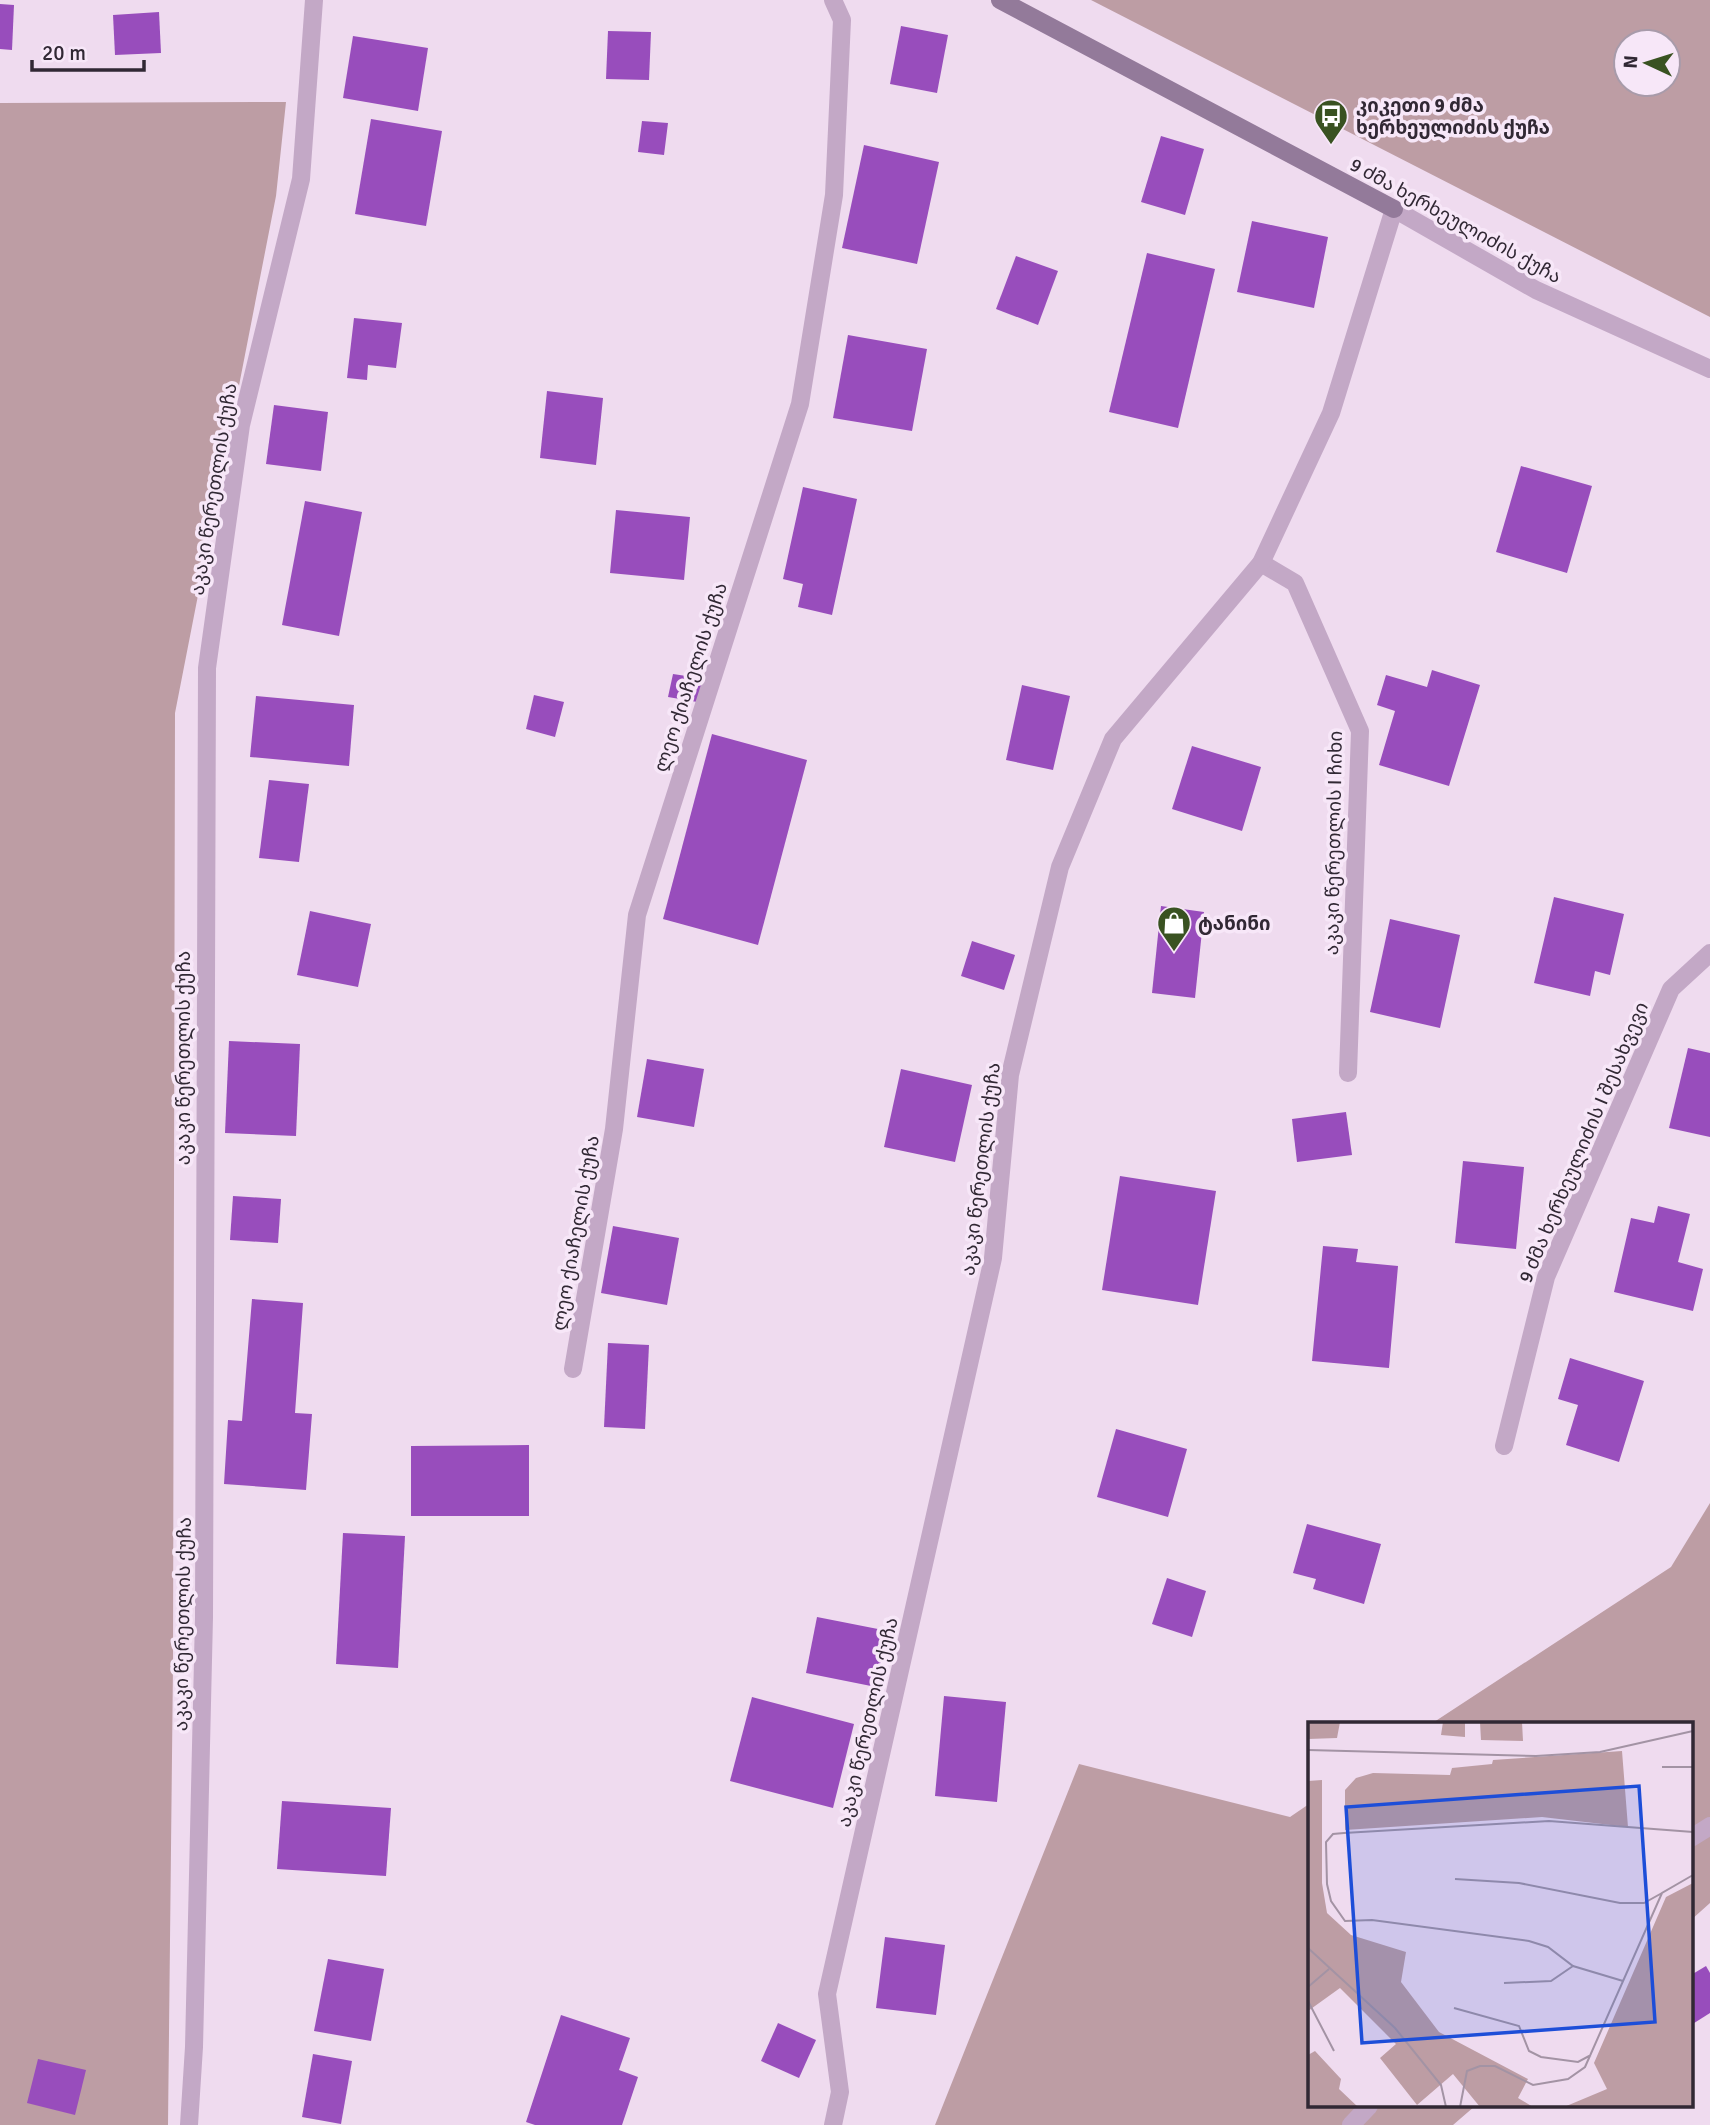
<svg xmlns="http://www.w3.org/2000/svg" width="1710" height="2125" font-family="Signika,'Noto Sans Georgian',sans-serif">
	<rect width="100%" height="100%" fill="#efdbef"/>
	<g fill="#bd9da4" fill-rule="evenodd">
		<path d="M1091 0H1710V317ZM1668 42V84H1626V42Z"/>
		<polygon points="286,102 276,196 175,713 173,1664 168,2125 0,2125 0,103"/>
		<polygon points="1710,1503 1710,1903 1691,1920 1691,1724 1431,1724 1671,1567"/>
		<polygon points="1079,1764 1290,1817 1309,1804 1309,2106 1475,2106 1453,2125 935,2125"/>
	</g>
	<g fill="#984dbc">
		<polygon points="0,4 14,5 12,50 0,49"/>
		<polygon points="159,12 161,53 115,55 113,15"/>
		<polygon points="901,26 948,35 937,93 890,84"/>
		<polygon points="608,31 651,32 649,80 606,79"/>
		<polygon points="353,36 428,48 418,111 343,98"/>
		<polygon points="371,119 442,131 426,226 355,214"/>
		<polygon points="642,121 668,123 664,155 638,152"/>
		<polygon points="1161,136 1204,149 1185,215 1141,202"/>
		<polygon points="864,145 939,162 917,264 842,248"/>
		<polygon points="1252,221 1328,237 1314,308 1237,292"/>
		<polygon points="1147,253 1215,269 1178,428 1109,412"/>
		<polygon points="1016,256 1058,271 1038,325 996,309"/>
		<polygon points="354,318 402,323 396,368 368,365 367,380 347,378"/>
		<polygon points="848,335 927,349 912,431 833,418"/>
		<polygon points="547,391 603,398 596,465 540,458"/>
		<polygon points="274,405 328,412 321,471 266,464"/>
		<polygon points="1521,466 1592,486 1567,573 1496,552"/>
		<polygon points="803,487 857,499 832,615 798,607 803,584 783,579"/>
		<polygon points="305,501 362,512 339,636 282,625"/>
		<polygon points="616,510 690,517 684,580 610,573"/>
		<polygon points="1432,670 1480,685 1449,786 1379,765 1395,711 1377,705 1386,675 1427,687"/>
		<polygon points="673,674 706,679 703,703 668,697"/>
		<polygon points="1022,685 1070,696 1053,770 1006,760"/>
		<polygon points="534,695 564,702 555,737 526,729"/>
		<polygon points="256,696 354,705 349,766 250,757"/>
		<polygon points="712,734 807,760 758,945 663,919"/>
		<polygon points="1192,746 1261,767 1242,831 1172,809"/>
		<polygon points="269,780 309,784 299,862 259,858"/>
		<polygon points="1554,897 1624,914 1610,975 1595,971 1590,996 1534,983"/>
		<polygon points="1161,906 1204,912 1195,998 1152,993"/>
		<polygon points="310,911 371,924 358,987 297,975"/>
		<polygon points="1390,919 1460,935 1440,1028 1370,1012"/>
		<polygon points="972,941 1015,955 1004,990 961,976"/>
		<polygon points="229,1041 300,1044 296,1136 225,1133"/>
		<polygon points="1688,1048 1710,1053 1710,1137 1669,1128"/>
		<polygon points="647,1059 704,1069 694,1127 637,1117"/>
		<polygon points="901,1069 972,1085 955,1162 884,1147"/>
		<polygon points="1346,1112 1352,1155 1297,1162 1292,1119"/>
		<polygon points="1463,1161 1524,1167 1516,1249 1455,1243"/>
		<polygon points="1120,1176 1216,1191 1198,1305 1102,1290"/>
		<polygon points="233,1196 281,1199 278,1243 230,1240"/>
		<polygon points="1658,1206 1690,1214 1678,1262 1703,1269 1693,1311 1614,1292 1631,1218 1654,1223"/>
		<polygon points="613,1226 679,1238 667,1305 601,1293"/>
		<polygon points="1323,1246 1358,1249 1356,1262 1398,1266 1389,1368 1312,1361"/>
		<polygon points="252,1299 303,1303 295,1413 312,1414 306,1490 224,1484 228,1420 242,1421"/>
		<polygon points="608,1343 649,1345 645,1429 604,1427"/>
		<polygon points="1570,1358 1644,1381 1619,1462 1566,1445 1578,1405 1558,1399"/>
		<polygon points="1116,1429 1187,1449 1168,1517 1097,1497"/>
		<polygon points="529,1445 529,1516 411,1516 411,1446"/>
		<polygon points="1307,1524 1381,1544 1364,1604 1313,1589 1316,1579 1293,1573"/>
		<polygon points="343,1533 405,1536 398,1668 336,1664"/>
		<polygon points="1167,1578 1206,1591 1192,1637 1152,1624"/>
		<polygon points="817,1617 888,1631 876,1687 806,1673"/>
		<polygon points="944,1696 1006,1702 997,1802 935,1796"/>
		<polygon points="752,1697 854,1724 833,1808 730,1781"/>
		<polygon points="282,1801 391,1808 386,1876 277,1869"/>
		<polygon points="885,1937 945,1945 936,2015 876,2008"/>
		<polygon points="328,1959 384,1969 371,2041 314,2031"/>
		<polygon points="1706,1966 1710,1973 1710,2013 1691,2025 1691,1975"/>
		<polygon points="561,2015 630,2038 619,2070 638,2077 622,2125 535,2125 526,2122"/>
		<polygon points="778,2023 816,2040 799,2078 761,2061"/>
		<polygon points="313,2054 352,2061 341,2124 302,2117"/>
		<polygon points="38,2059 86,2070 75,2115 27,2103"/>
	</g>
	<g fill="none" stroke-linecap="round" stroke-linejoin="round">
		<g stroke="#c3a8c6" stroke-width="18">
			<polyline points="1261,563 1295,583 1360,731 1348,1073"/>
			<polyline points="1504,1446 1546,1277 1671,989 1710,953"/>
		</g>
		<g stroke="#c3a8c6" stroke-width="18">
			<polyline points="573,1369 614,1129 637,915 800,404 834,195 842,20 833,0"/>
			<polyline points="1691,1838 1710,1826"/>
			<polyline points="189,2125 194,2047 204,1617 207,668 241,425 301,179 314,0"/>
			<polyline points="833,2125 840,2092 827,1994 993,1258 1010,1075 1060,867 1113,739 1261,563 1331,413 1394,209 1536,290 1710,369"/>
			<polyline points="1351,2125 1369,2106"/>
		</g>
		<polyline stroke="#937a9a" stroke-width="18" points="1000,0 1394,209"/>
	</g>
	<defs>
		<g id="bus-pin" transform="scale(1.75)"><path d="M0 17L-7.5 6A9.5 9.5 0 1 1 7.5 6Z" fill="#395221" stroke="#f7e7f8"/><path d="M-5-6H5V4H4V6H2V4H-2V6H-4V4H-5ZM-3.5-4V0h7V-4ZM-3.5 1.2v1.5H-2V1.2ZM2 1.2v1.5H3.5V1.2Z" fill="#fff"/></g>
		<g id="shop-pin" transform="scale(1.75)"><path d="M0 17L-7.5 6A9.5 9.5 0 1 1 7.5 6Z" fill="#395221" stroke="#f7e7f8"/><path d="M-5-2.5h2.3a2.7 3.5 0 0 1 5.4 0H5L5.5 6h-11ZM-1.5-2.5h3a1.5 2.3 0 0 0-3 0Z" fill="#fff"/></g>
	</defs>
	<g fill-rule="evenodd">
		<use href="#bus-pin" x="1331" y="116"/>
		<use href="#shop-pin" x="1174" y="923"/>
	</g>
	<g text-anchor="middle" stroke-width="7" stroke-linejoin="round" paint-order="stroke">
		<g font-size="19" font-weight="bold" fill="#312834" stroke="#f7e7f8" text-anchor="start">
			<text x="1356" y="112">კიკეთი 9 ძმა<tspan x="1356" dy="22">ხერხეულიძის ქუჩა</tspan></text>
			<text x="1198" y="930">ტანინი</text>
		</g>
		<g font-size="19" fill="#312834" stroke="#f7e7f8">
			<text transform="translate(1456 220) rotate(29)" y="7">9 ძმა ხერხეულიძის ქუჩა</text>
			<text transform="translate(213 489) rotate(-81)" y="7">აკაკი წერეთლის ქუჩა</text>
			<text transform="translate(690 677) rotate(-72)" y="7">ლეო ქიაჩელის ქუჩა</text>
			<text transform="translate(1333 843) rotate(-89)" y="7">აკაკი წერეთლის I ჩიხი</text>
			<text transform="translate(183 1058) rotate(-90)" y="7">აკაკი წერეთლის ქუჩა</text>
			<text transform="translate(1583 1142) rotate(-67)" y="7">9 ძმა ხერხეულიძის I შესახვევი</text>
			<text transform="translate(980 1169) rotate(-83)" y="7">აკაკი წერეთლის ქუჩა</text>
			<text transform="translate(575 1233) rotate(-80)" y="7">ლეო ქიაჩელის ქუჩა</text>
			<text transform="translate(182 1624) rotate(-89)" y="7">აკაკი წერეთლის ქუჩა</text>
			<text transform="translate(867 1722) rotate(-77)" y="7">აკაკი წერეთლის ქუჩა</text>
		</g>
	</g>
	<g transform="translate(1308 1722)">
		<rect width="385" height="385" fill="#efdbef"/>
		<path d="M0 0H32L29 16 0 17ZM135 0H157V15L133 13ZM172 0H214L215 19 173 18ZM314 29 320 105 234 95 37 108V68L48 56 65 51 142 53 144 46 184 42 185 38ZM14 58V161L19 191 43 213 98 230 93 260 131 310 220 357 210 376 225 385H172L145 352 109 383 72 336 88 322 32 266 0 289V59ZM385 161V385H256L299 367 286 341 358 175ZM7 329 33 357 31 367 50 385H0V333Z" fill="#bd9da4"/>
		<path fill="none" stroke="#a393a4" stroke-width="2" d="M0 28 228 34 292 30 385 9M354 45H385M147 157 211 161 312 181H336L354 171M0 226 87 306 133 363 138 385M315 259 265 244 240 225 221 219 64 198 37 199 23 179 19 162 18 120 25 112 36 111 241 99 385 110M196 261 243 259 265 244M0 265 21 247M0 279 26 329M146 286 211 304 221 329 233 335 270 340 283 333M152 385 159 349 172 344H187L225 363 260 357 277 345 354 171 385 153"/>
		<path fill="#1d4ed8" fill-opacity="0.15" stroke="#1d4ed8" stroke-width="3.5" d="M331 64 347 300 54 321 38 85Z"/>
		<rect width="385" height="385" fill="none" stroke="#312834" stroke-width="3.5"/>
	</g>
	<g transform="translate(1647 63) rotate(274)"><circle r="33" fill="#f7e7f8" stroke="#a89baa" stroke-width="2"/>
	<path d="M0-5L12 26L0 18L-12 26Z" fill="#395221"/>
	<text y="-10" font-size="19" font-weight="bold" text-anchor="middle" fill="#312834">N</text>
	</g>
	<path d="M32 60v10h112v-10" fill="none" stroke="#312834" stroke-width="3.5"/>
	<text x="42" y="60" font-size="21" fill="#312834" stroke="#f7e7f8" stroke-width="5" paint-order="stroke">20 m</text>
</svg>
